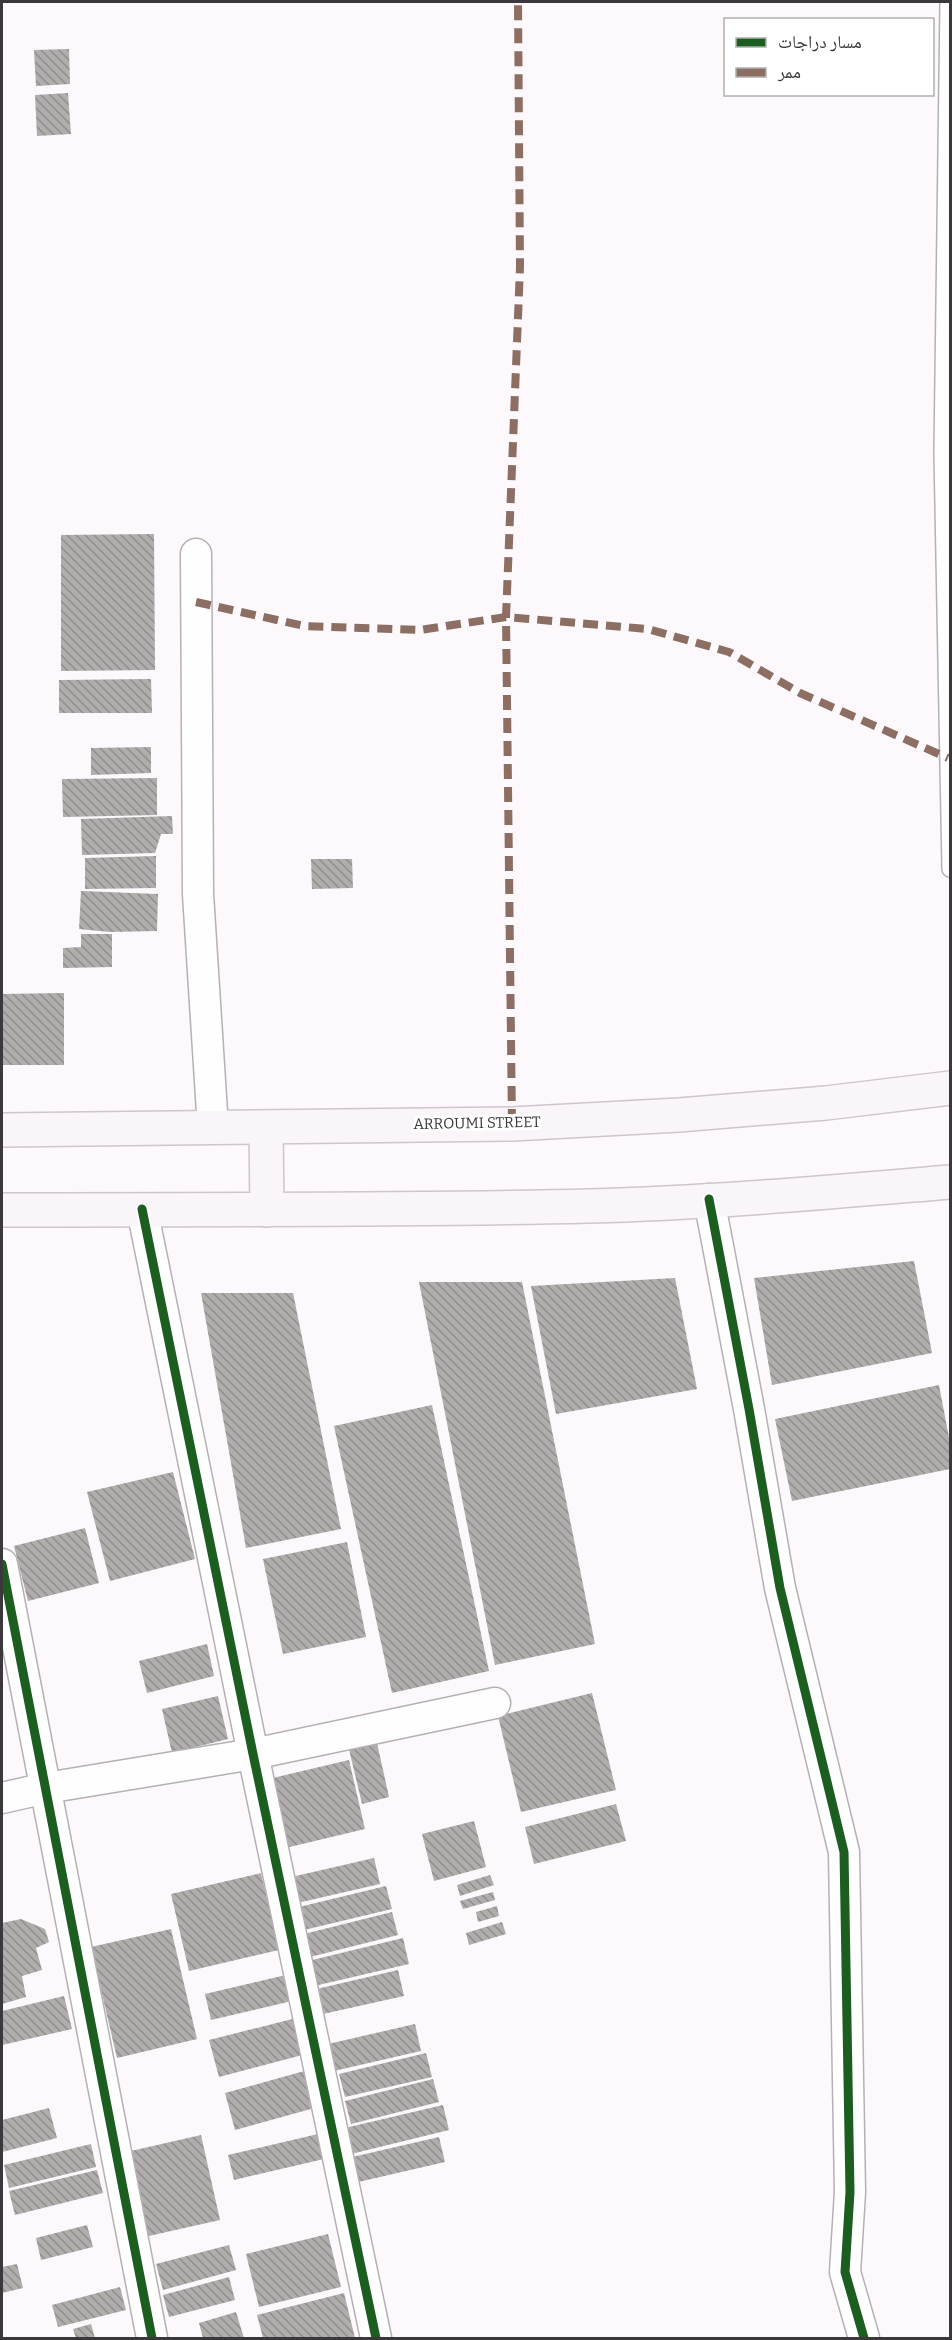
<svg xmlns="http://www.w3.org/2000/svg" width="952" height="2340" font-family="Bitter,'Noto Naskh Arabic',serif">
	<defs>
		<pattern id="building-back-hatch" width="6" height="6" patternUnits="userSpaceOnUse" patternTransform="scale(1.5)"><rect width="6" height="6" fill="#b0adac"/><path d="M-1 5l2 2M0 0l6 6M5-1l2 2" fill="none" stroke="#908e8d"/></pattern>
	</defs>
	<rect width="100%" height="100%" fill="#fcf8fc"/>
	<g fill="url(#building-back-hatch)">
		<polygon points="69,49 70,84 36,86 34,50"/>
		<polygon points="68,93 71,134 37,136 35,95"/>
		<polygon points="154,534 155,670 61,671 61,535"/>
		<polygon points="151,679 152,713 59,713 59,680"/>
		<polygon points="151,747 151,773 91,775 91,748"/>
		<polygon points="157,778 157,815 63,817 62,779"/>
		<polygon points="172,816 173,834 161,834 155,853 82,855 81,819"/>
		<polygon points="156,856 156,888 85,889 85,858"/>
		<polygon points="311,859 352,859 353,888 312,889"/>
		<polygon points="81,891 158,894 157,931 110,932 79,929"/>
		<polygon points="81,934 112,934 112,967 63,968 63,948 81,947"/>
		<polygon points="64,993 64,1065 2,1065 2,994"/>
		<polygon points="914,1261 932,1353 772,1385 754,1278"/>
		<polygon points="675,1278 697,1389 556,1414 531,1286"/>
		<polygon points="419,1282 522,1282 595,1644 495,1665"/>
		<polygon points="201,1293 293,1293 341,1529 246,1548"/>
		<polygon points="939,1385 950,1443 950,1469 792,1501 775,1419"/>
		<polygon points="432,1405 489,1671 392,1693 334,1426"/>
		<polygon points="173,1472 195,1559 110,1581 87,1492"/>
		<polygon points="85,1528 99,1583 28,1601 14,1546"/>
		<polygon points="347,1542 366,1637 283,1654 263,1559"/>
		<polygon points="207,1644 214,1676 147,1693 139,1661"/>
		<polygon points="592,1693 616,1790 521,1812 498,1716"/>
		<polygon points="218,1696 228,1739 172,1753 162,1709"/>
		<polygon points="375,1734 389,1797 362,1804 347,1741"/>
		<polygon points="349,1760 365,1829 277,1850 260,1781"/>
		<polygon points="616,1804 626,1841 534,1864 525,1827"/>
		<polygon points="474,1821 486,1867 434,1881 422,1834"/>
		<polygon points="374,1858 380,1884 293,1904 287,1878"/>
		<polygon points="261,1873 279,1950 189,1971 171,1894"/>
		<polygon points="490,1875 494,1885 460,1896 457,1885"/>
		<polygon points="386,1886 392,1909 304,1930 299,1907"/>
		<polygon points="493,1892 495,1900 463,1909 460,1901"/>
		<polygon points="497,1906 499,1916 478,1922 476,1912"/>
		<polygon points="392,1912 398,1935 310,1957 304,1934"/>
		<polygon points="21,1919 45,1929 49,1942 36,1948 42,1970 22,1976 26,1997 2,2004 2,1923"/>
		<polygon points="502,1922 506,1934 469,1945 466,1933"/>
		<polygon points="171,1929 197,2039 117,2058 91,1947"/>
		<polygon points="403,1938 409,1964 310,1987 304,1962"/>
		<polygon points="398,1970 404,1996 314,2016 308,1991"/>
		<polygon points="290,1974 296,2000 211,2020 205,1994"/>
		<polygon points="64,1996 72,2029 2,2045 2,2011"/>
		<polygon points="300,2017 310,2053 219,2077 209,2040"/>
		<polygon points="415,2024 421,2051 334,2071 328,2044"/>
		<polygon points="426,2053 432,2077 345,2097 339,2074"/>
		<polygon points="308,2070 318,2107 235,2130 225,2093"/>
		<polygon points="433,2079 439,2102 351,2124 345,2101"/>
		<polygon points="443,2105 449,2130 351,2154 345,2128"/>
		<polygon points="49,2108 57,2138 2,2152 2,2120"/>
		<polygon points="318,2134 324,2159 234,2180 228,2155"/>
		<polygon points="201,2135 220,2220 140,2238 122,2153"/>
		<polygon points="439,2137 445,2162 354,2183 348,2158"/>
		<polygon points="91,2144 96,2167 9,2188 4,2165"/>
		<polygon points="97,2170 103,2193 15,2215 9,2191"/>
		<polygon points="87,2225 93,2247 41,2260 36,2238"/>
		<polygon points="328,2234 341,2287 259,2307 246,2254"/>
		<polygon points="229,2245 236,2270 163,2290 156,2264"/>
		<polygon points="17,2264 23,2288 2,2293 2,2267"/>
		<polygon points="229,2277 235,2300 169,2317 163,2295"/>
		<polygon points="120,2287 126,2310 58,2327 52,2305"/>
		<polygon points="344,2293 355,2338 263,2338 257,2315"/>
		<polygon points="236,2312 244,2338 203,2338 199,2323"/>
		<polygon points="91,2324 95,2338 76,2338 73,2329"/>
	</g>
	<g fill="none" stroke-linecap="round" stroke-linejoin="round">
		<g stroke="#b4b1b4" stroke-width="18">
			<polyline id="lane" points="948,2 942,453 950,869"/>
		</g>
		<g stroke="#b4b1b4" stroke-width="33">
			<g id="street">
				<polyline points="196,554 198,894 213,1128"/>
				<polyline points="709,1199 749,1409 780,1588 844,1852 850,2192 845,2272 864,2338"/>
				<polyline points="142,1209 253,1754 376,2338"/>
				<polyline points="2,1564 152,2338"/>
				<polyline points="2,1798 46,1788 253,1754 495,1703"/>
			</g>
		</g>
		<g stroke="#cec5cf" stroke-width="36">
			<g id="primary">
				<polyline points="266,1127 267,1210"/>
				<polyline points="2,1130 512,1124 679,1115 826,1103 950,1088"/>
				<path d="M2 1210C197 1209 393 1211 589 1206 709 1203 830 1192 950 1182"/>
			</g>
		</g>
		<use href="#lane" stroke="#fffeff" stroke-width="15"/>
		<use href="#street" stroke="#fffeff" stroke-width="30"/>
		<use href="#primary" stroke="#f9f5f9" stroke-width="33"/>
		<g stroke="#8d6e63" stroke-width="8" stroke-dasharray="15 8" stroke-linecap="butt">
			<polyline points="196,602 304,626 420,630 506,617 648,629 729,652 800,693 948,758"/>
			<polyline points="512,1124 506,617 520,267 518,2"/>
		</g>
		<g stroke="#fff" stroke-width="13">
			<g id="cycleway">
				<polyline points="709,1199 749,1409 780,1588 844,1852 850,2192 845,2272 864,2338"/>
				<polyline points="142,1209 253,1754 376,2338"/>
				<polyline points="2,1564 152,2338"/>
			</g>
		</g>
		<use href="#cycleway" stroke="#1b5e20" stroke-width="9"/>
	</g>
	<g text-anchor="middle" stroke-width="6" stroke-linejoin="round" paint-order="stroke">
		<g font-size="15" fill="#3b373c" stroke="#fff">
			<text transform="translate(477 1123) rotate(-1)" y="5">ARROUMI STREET</text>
		</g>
	</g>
	<rect width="952" height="2340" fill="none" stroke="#3b373c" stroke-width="6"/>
	<rect x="724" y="18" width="210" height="78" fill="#ffffff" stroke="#b1afb1" stroke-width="1.5"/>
	<rect x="736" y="38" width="30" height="9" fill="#1b5e20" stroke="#b1afb1" stroke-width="1.5"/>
	<text x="778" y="48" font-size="18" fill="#3b373c">مسار دراجات</text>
	<rect x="736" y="68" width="30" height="9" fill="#8d6e63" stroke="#b1afb1" stroke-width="1.5"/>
	<text x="778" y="78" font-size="18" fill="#3b373c">ممر</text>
</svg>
